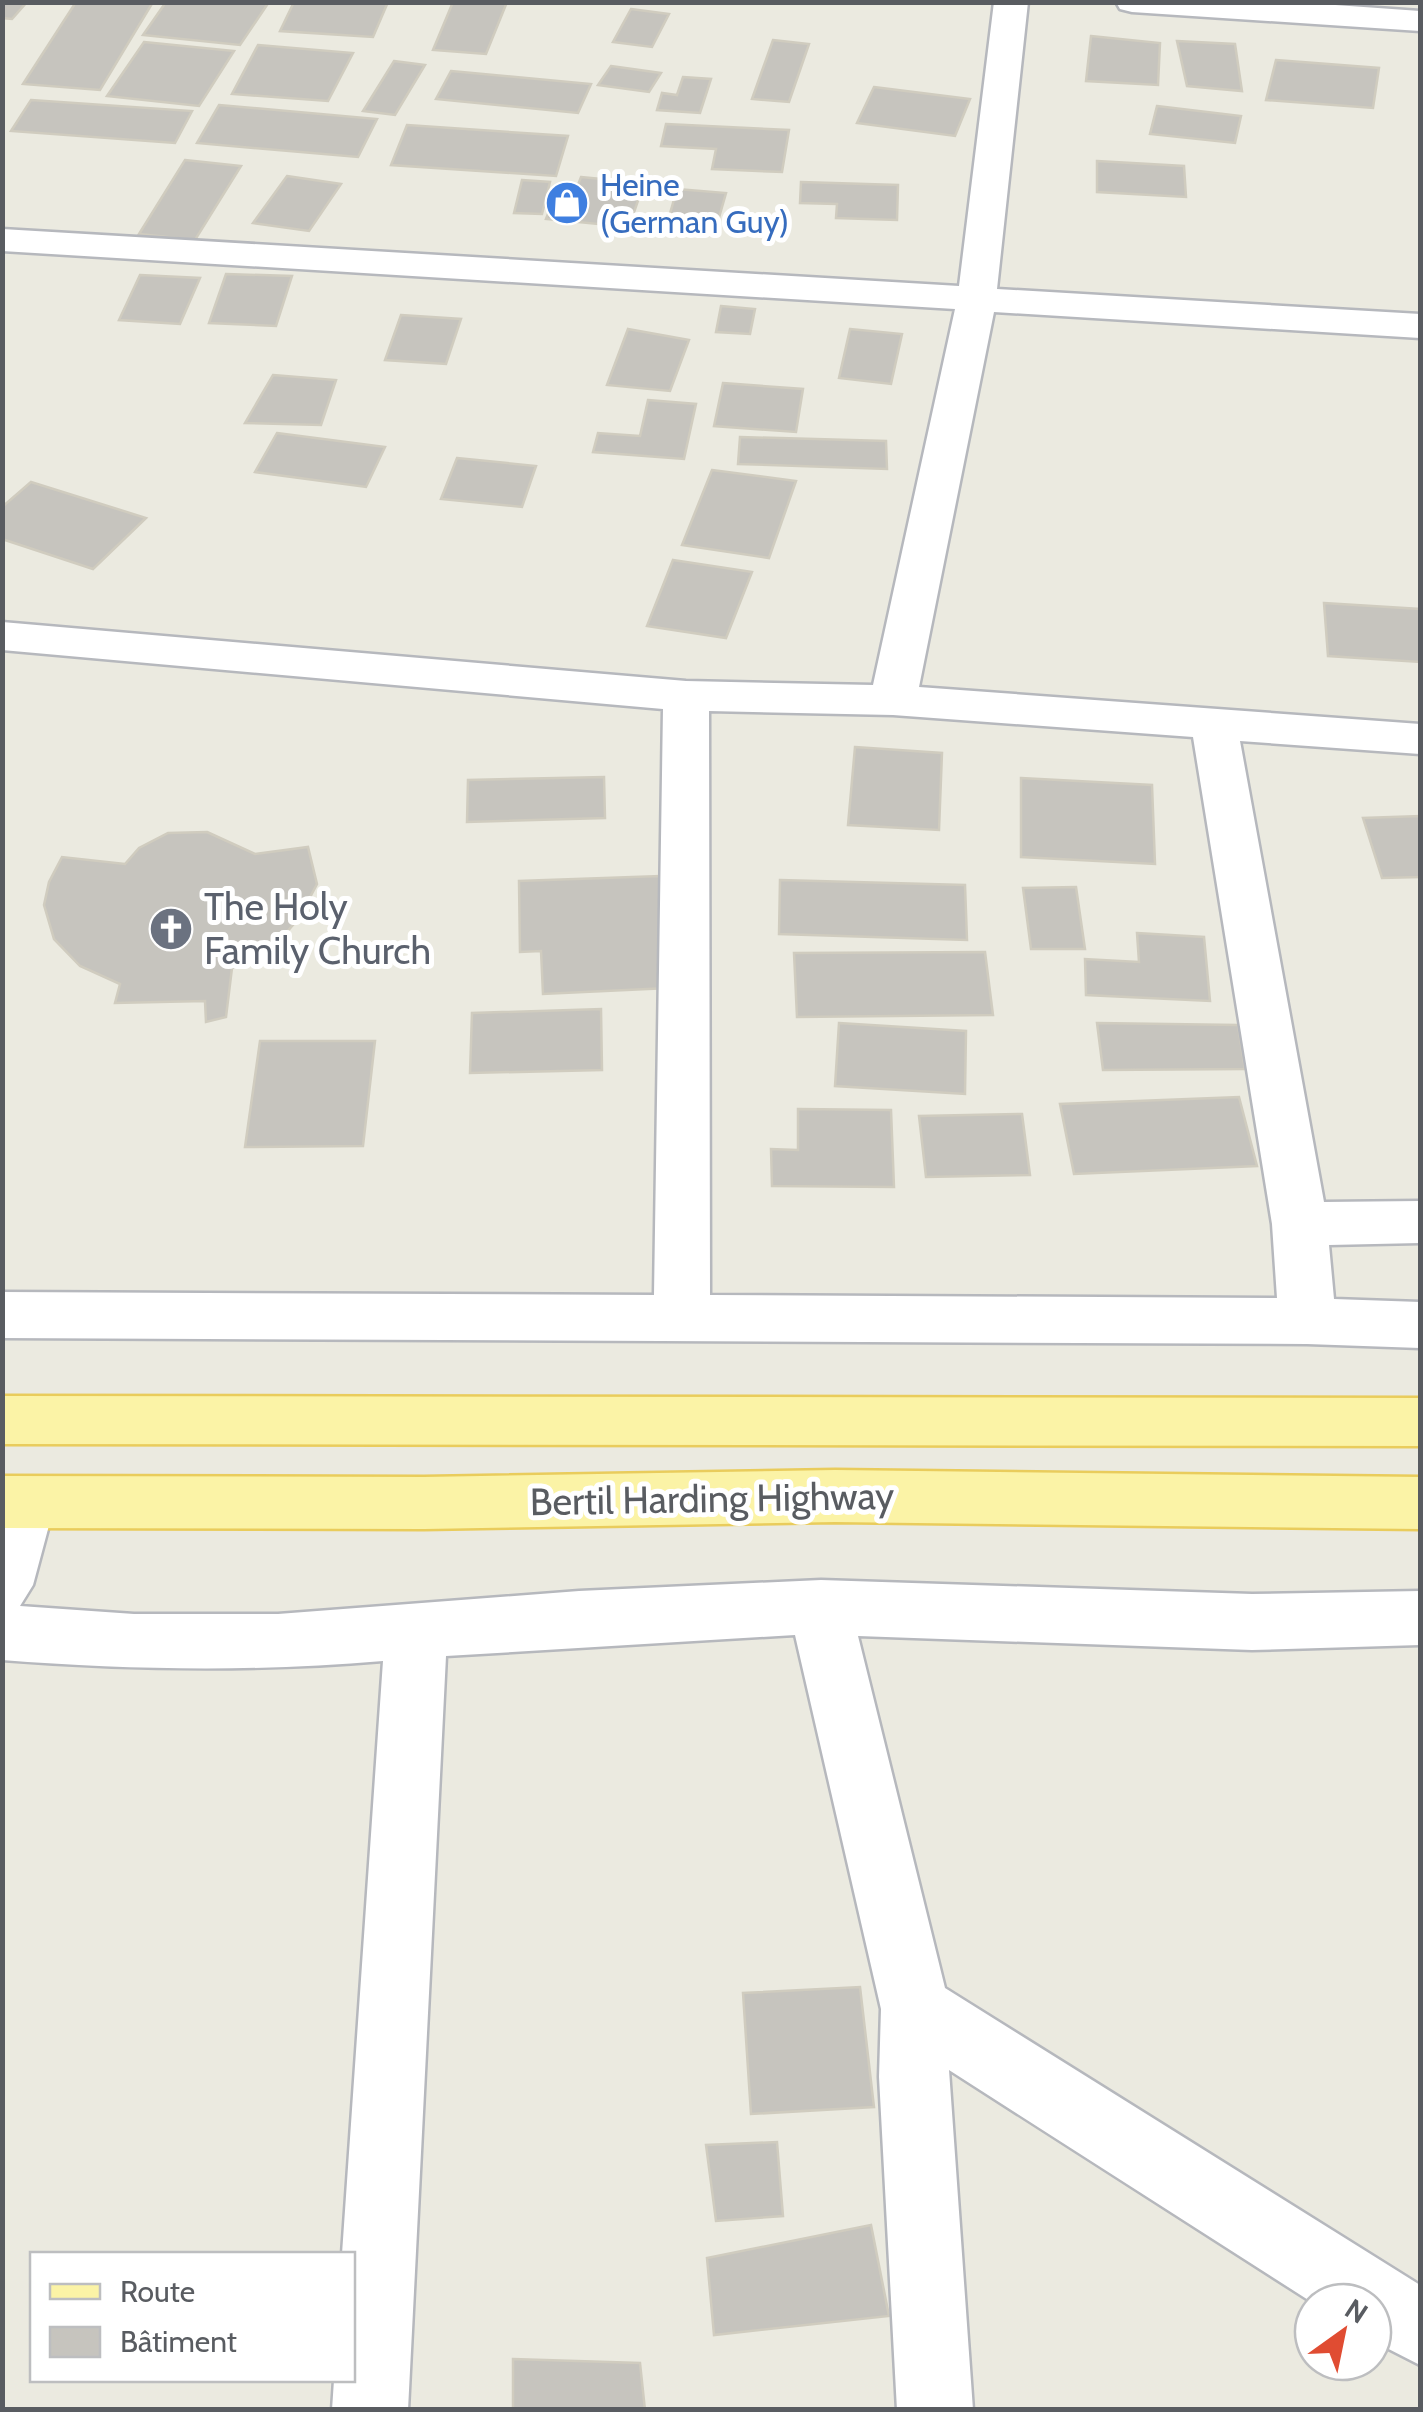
<svg xmlns="http://www.w3.org/2000/svg" width="1423" height="2412" font-family="Cabin,sans-serif">
	<rect width="100%" height="100%" fill="#ebeae0"/>
	<g fill="#c6c4be" stroke="#d0ccbf" stroke-width="2.5">
		<polygon points="2,2 27,2 12,19 2,18"/>
		<polygon points="76,2 153,2 100,90 23,84"/>
		<polygon points="166,2 269,2 240,45 143,35"/>
		<polygon points="294,2 388,2 373,37 280,31"/>
		<polygon points="453,2 507,2 486,54 433,50"/>
		<polygon points="631,9 669,14 652,47 613,42"/>
		<polygon points="1091,36 1160,43 1158,85 1086,81"/>
		<polygon points="773,40 809,44 789,102 752,99"/>
		<polygon points="1177,41 1235,44 1242,91 1187,86"/>
		<polygon points="144,42 234,51 199,106 107,96"/>
		<polygon points="258,45 353,53 328,101 232,94"/>
		<polygon points="1276,60 1379,68 1373,108 1266,100"/>
		<polygon points="394,61 425,65 395,115 363,111"/>
		<polygon points="611,66 661,73 649,92 598,85"/>
		<polygon points="451,71 591,84 578,113 436,99"/>
		<polygon points="683,77 711,79 700,113 657,110 662,93 677,95"/>
		<polygon points="874,87 970,99 955,136 857,123"/>
		<polygon points="31,100 192,111 175,143 11,131"/>
		<polygon points="219,105 377,119 358,157 197,143"/>
		<polygon points="1157,106 1241,116 1235,143 1150,134"/>
		<polygon points="666,124 789,130 782,172 712,169 716,149 661,146"/>
		<polygon points="407,125 568,136 556,176 391,165"/>
		<polygon points="185,160 241,166 195,240 139,234"/>
		<polygon points="1097,161 1184,166 1186,197 1097,192"/>
		<polygon points="287,176 341,184 309,231 253,223"/>
		<polygon points="581,177 644,183 629,227 546,219 555,197 573,198"/>
		<polygon points="522,180 550,182 542,214 514,213"/>
		<polygon points="801,182 898,185 897,220 836,218 837,204 800,203"/>
		<polygon points="677,189 726,193 714,235 665,231"/>
		<polygon points="226,274 292,276 276,326 209,323"/>
		<polygon points="140,275 200,278 180,324 119,320"/>
		<polygon points="721,306 755,309 750,334 716,332"/>
		<polygon points="401,315 461,319 446,364 385,360"/>
		<polygon points="628,329 689,340 670,391 607,385"/>
		<polygon points="850,329 902,334 891,384 839,378"/>
		<polygon points="273,375 336,380 321,425 245,423"/>
		<polygon points="723,383 803,389 796,432 714,426"/>
		<polygon points="648,400 696,404 684,459 593,452 598,433 640,436"/>
		<polygon points="277,433 385,447 366,487 255,472"/>
		<polygon points="740,437 886,441 887,469 738,464"/>
		<polygon points="457,458 536,466 522,507 441,499"/>
		<polygon points="712,470 796,481 769,558 682,545"/>
		<polygon points="31,482 146,518 93,569 2,539 2,507"/>
		<polygon points="673,560 752,572 726,638 647,626"/>
		<polygon points="1324,603 1420,609 1420,662 1328,656"/>
		<polygon points="855,747 942,753 939,830 848,825"/>
		<polygon points="604,777 605,818 467,822 468,780"/>
		<polygon points="1021,778 1152,785 1155,864 1021,857"/>
		<polygon points="1420,816 1420,877 1382,878 1363,818"/>
		<polygon points="207,832 255,854 308,847 317,884 299,918 272,949 232,968 226,1017 206,1022 205,1001 115,1003 120,984 80,966 54,939 44,905 49,882 62,857 125,864 139,848 168,833"/>
		<polygon points="660,876 668,988 543,994 541,951 520,952 519,881"/>
		<polygon points="780,880 965,885 967,940 779,934"/>
		<polygon points="1076,887 1085,949 1031,949 1023,888"/>
		<polygon points="1137,933 1204,937 1210,1001 1086,995 1085,959 1139,962"/>
		<polygon points="985,952 993,1015 797,1017 794,953"/>
		<polygon points="601,1009 602,1070 470,1073 472,1013"/>
		<polygon points="839,1023 966,1031 965,1094 835,1086"/>
		<polygon points="1097,1023 1238,1025 1245,1069 1103,1070"/>
		<polygon points="260,1041 375,1041 363,1146 245,1147"/>
		<polygon points="1239,1097 1257,1166 1074,1174 1060,1104"/>
		<polygon points="798,1109 891,1110 894,1187 772,1186 771,1149 798,1150"/>
		<polygon points="1022,1114 1030,1175 926,1177 919,1116"/>
		<polygon points="860,1987 874,2107 751,2114 743,1993"/>
		<polygon points="777,2142 783,2216 716,2221 706,2145"/>
		<polygon points="871,2225 889,2316 714,2335 707,2258"/>
		<polygon points="513,2359 640,2363 645,2410 513,2410"/>
	</g>
	<g fill="none" stroke-linecap="round" stroke-linejoin="round">
		<g stroke="#b6b8bd" stroke-width="5">
			<g id="street">
				<path d="M994 2H1028L997 289 1420 314V338L994 312 919 687 1420 724V754L1240 741 1324 1202 1420 1201V1243L1329 1245 1334 1299 1420 1302V1348L1307 1344 2 1338V1292L654 1295 663 709 2 650V622L686 681 873 685 955 309 2 251V229L959 286ZM709 711 893 715 1193 737 1272 1224 1277 1298 710 1295Z"/>
				<polygon points="1116,2 1293,2 1420,11 1420,31 1132,12 1120,9"/>
				<path d="M25 1477 46 1485 55 1503 33 1585 20 1606 134 1614H278L579 1591 821 1580 1252 1594 1420 1591V1645L1252 1650 858 1636 945 1988 1420 2285V2365L1373 2341V2302L1313 2303 949 2070 973 2410H897L879 2077 881 2009 795 1635 446 1656 408 2410H332L334 2380H352V2254H342L383 1661C255 1672 130 1670 2 1660V1487Z"/>
			</g>
		</g>
		<g stroke="#e9cc5c" stroke-width="5">
			<g id="primary">
				<polygon points="2,1396 1420,1398 1420,1446 2,1444"/>
				<polygon points="835,1470 1420,1477 1420,1529 835,1522 424,1529 2,1528 2,1476 424,1477"/>
			</g>
		</g>
		<use href="#street" fill="#fff" fill-rule="evenodd"/>
		<use href="#primary" fill="#fbf3a6" fill-rule="evenodd"/>
	</g>
	<defs>
		<g id="shop-disc" transform="scale(2.25)"><circle r="9.5" fill="#3f7fe0" stroke="#fff"/><path d="M-5-2.5h2.3a2.7 3.5 0 0 1 5.4 0H5L5.5 6h-11ZM-1.5-2.5h3a1.5 2.3 0 0 0-3 0Z" fill="#fff"/></g>
		<g id="church-disc" transform="scale(2.25)"><circle r="9.5" fill="#6b7280" stroke="#fff"/><path d="M-1.2-6h2.4v3.5h3.3v2.4h-3.3V6h-2.4V-.1h-3.3v-2.4h3.3Z" fill="#fff"/></g>
	</defs>
	<g fill-rule="evenodd">
		<use href="#shop-disc" x="567" y="203"/>
		<use href="#church-disc" x="171" y="929"/>
	</g>
	<g text-anchor="middle" stroke-width="10" stroke-linejoin="round" paint-order="stroke">
		<g font-size="32" fill="#366cbe" stroke="#fff" text-anchor="start">
			<text x="600" y="196">Heine<tspan x="600" dy="37">(German Guy)</tspan></text>
		</g>
		<g font-size="38" fill="#5b616d" stroke="#fff" text-anchor="start">
			<text x="204" y="920">The Holy<tspan x="204" dy="44">Family Church</tspan></text>
		</g>
		<g font-size="38" fill="#595c61" stroke="#fff">
			<text transform="translate(712 1499) rotate(-1)" y="13">Bertil Harding Highway</text>
		</g>
	</g>
	<rect width="1423" height="2412" fill="none" stroke="#595c61" stroke-width="10"/>
	<rect x="30" y="2252" width="325" height="130" fill="#ffffff" stroke="#bdbec0" stroke-width="2.5"/>
	<rect x="50" y="2284" width="50" height="15" fill="#fbf3a6" stroke="#bdbec0" stroke-width="2.5"/>
	<text x="120" y="2302" font-size="30" fill="#595c61">Route</text>
	<rect x="50" y="2327" width="50" height="30" fill="#c6c4be" stroke="#bdbec0" stroke-width="2.5"/>
	<text x="120" y="2352" font-size="30" fill="#595c61">Bâtiment</text>
	<g transform="translate(1343 2332) rotate(33)"><circle r="48" fill="#ffffff" stroke="#bdbec0" stroke-width="2.5"/>
	<path d="M0-8L18 38L0 25L-18 38Z" fill="#e04c32"/>
	<text y="-15" font-size="28" font-weight="bold" text-anchor="middle" fill="#595c61">N</text>
	</g>
</svg>
